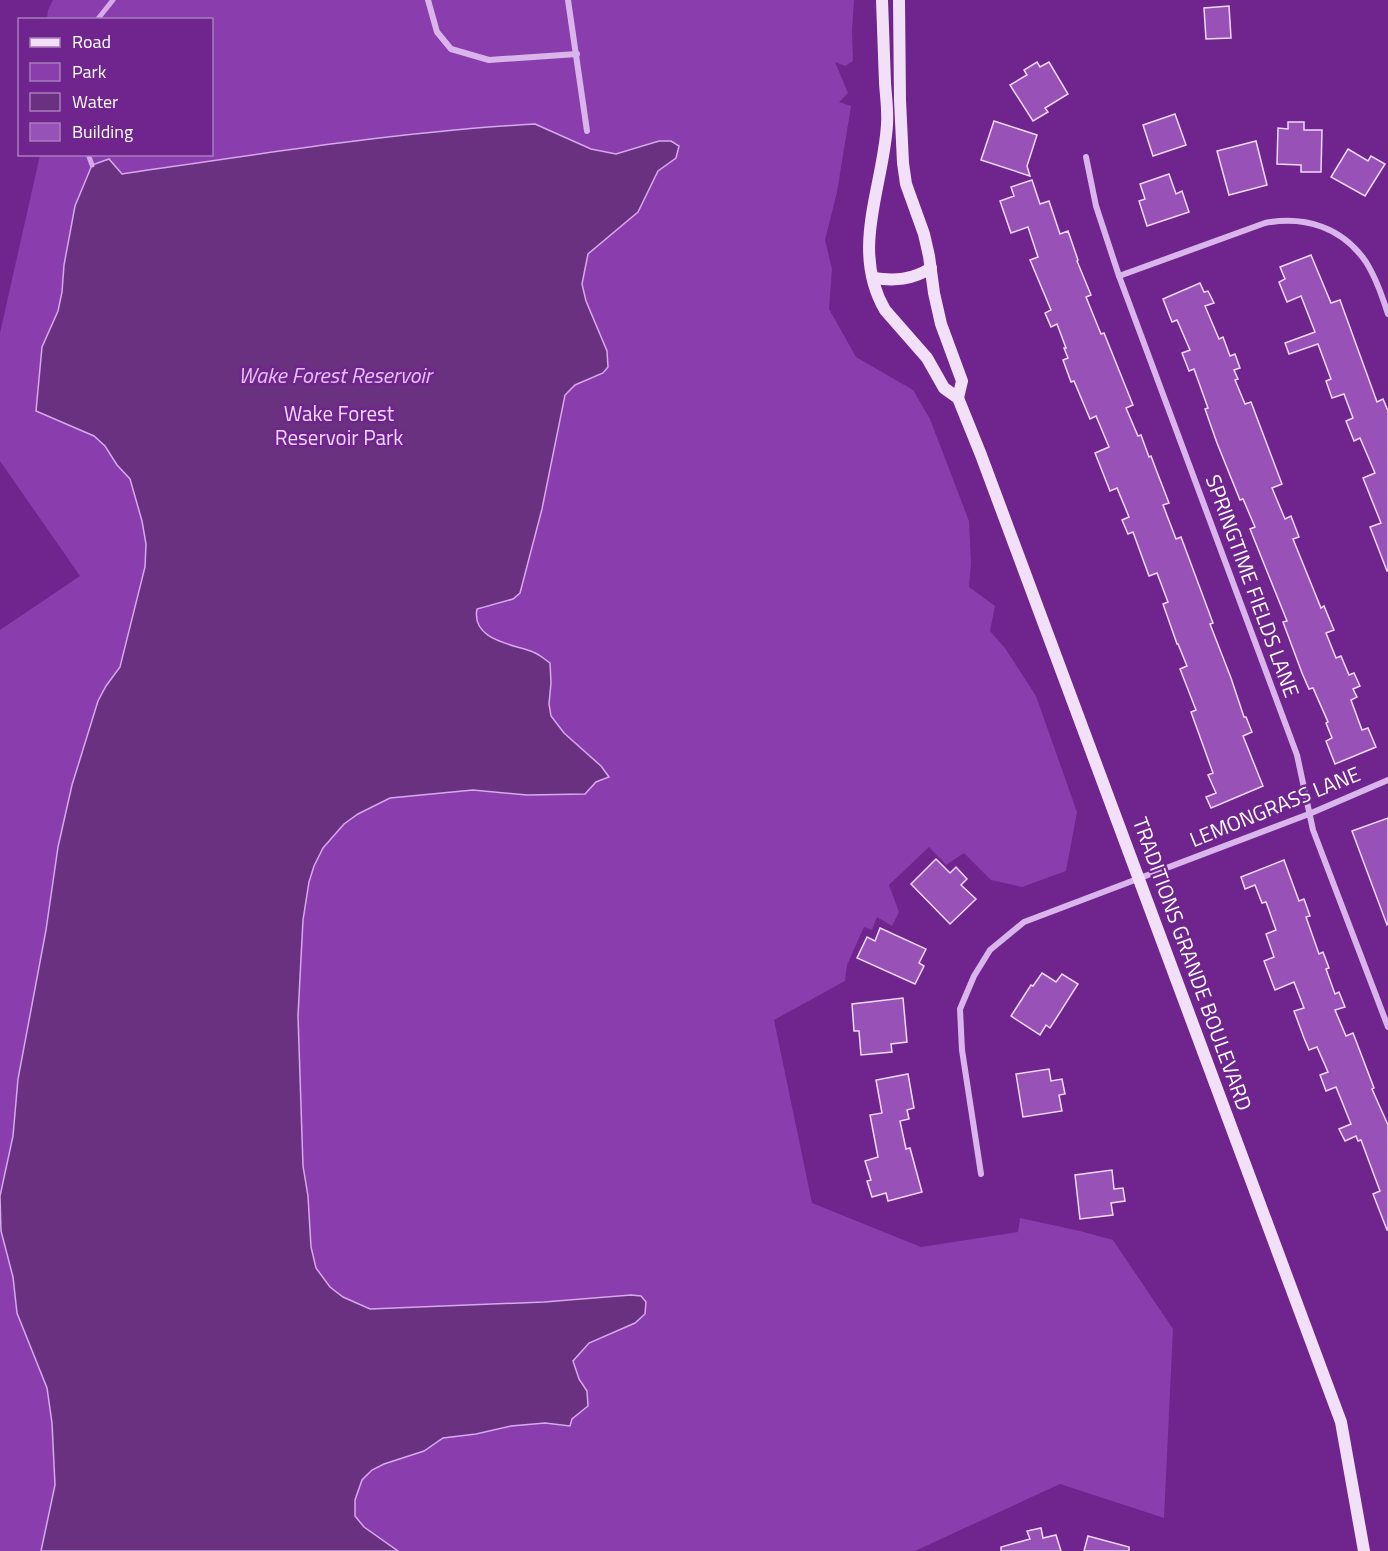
<svg xmlns="http://www.w3.org/2000/svg" width="1388" height="1551" font-family="'Titillium Web',sans-serif">
	<rect width="100%" height="100%" fill="#6f248e"/>
	<polygon fill="#8a3dad" points="53,0 854,0 852,31 853,61 845,66 835,62 848,93 839,102 851,106 837,192 825,240 832,269 829,309 856,357 913,390 930,419 969,521 971,563 969,587 995,606 990,631 1005,648 1036,696 1077,812 1066,871 1022,887 991,880 964,853 946,865 929,847 889,885 899,912 892,926 877,917 872,930 864,927 847,965 845,981 774,1020 812,1203 921,1247 1018,1232 1020,1218 1080,1231 1113,1240 1173,1329 1164,1518 1060,1484 915,1551 0,1551 0,630 80,576 0,461 0,333 40,155 212,154 212,20 47,19 48,10"/>
	<path fill="#6a3180" stroke="#d6a9ec" stroke-width="1.5" d="M535 124 591 149 616 154 659 141H671L679 146 676 158 658 171 638 212 588 254 582 284 586 301 607 351 608 367 603 373 575 385 565 395 542 509 520 593 513 599 477 609C471 640 512 644 533 652 539 654 544 659 550 663L551 683 549 704 551 716 564 733 601 766 609 777 596 782 585 794 527 795 473 790 390 798 358 814 344 824 323 848 314 866 309 882 303 920 298 1016 303 1166 308 1196 311 1247 316 1268 330 1287 343 1297 370 1309 544 1302 631 1295 641 1296 646 1302 645 1314 635 1323 589 1343 573 1361 579 1379 587 1391 588 1406 572 1419 570 1426 545 1423 511 1426 476 1434 443 1438 424 1451 384 1464 372 1470 362 1480 355 1500V1516L364 1527 398 1551H41L55 1485 52 1423 47 1388 17 1313 13 1277 1 1231 0 1196 13 1136 18 1079 46 930 58 847 72 785 98 701 106 686 120 667 145 567 146 544 142 521 130 479 117 465 105 446 94 436 36 411 42 347 58 311 62 292 64 265 75 206 92 165 109 159 122 174C259 154 396 132 535 124Z"/>
	<g fill="none" stroke-linecap="round" stroke-linejoin="round">
		<g stroke="#d6a9ec" stroke-width="5">
			<polyline points="97,20 113,0"/>
			<polyline points="88,154 92,165"/>
		</g>
	</g>
	<g fill="#9851b7" stroke="#efd9f8" stroke-width="1.5">
		<polygon points="1229,6 1231,38 1206,39 1204,8"/>
		<polygon points="1037,62 1040,67 1049,62 1068,94 1045,108 1048,112 1033,121 1010,85 1027,75 1024,70"/>
		<polygon points="1175,114 1186,145 1153,156 1143,125"/>
		<polygon points="994,121 1037,135 1027,166 1030,176 981,160"/>
		<polygon points="1288,122 1304,122 1304,130 1322,130 1321,172 1301,172 1301,165 1277,164 1278,128 1288,129"/>
		<polygon points="1256,141 1267,185 1229,195 1217,151"/>
		<polygon points="1348,149 1368,161 1371,156 1385,164 1365,196 1331,177"/>
		<polygon points="1169,174 1176,194 1182,191 1189,212 1147,226 1139,201 1145,199 1140,184"/>
		<polygon points="1032,180 1040,204 1049,201 1060,234 1068,231 1078,260 1077,261 1091,295 1086,297 1101,334 1104,333 1133,405 1126,408 1138,436 1141,435 1149,457 1151,456 1157,472 1169,503 1163,505 1176,539 1181,537 1213,623 1210,624 1231,678 1244,717 1246,717 1252,732 1243,736 1263,786 1211,808 1206,797 1216,793 1208,775 1213,773 1191,712 1196,710 1180,669 1187,666 1178,644 1177,644 1163,604 1168,602 1157,573 1149,576 1133,532 1128,534 1122,520 1129,517 1117,488 1110,491 1095,453 1109,447 1096,416 1090,419 1074,381 1071,382 1063,360 1068,358 1064,348 1066,348 1057,324 1051,327 1045,313 1051,310 1030,260 1038,257 1028,227 1011,233 1000,201 1014,196 1011,187"/>
		<polygon points="1311,255 1331,303 1340,300 1377,402 1383,399 1388,411 1388,571 1387,571 1370,527 1381,523 1363,478 1375,473 1360,438 1354,441 1346,421 1353,418 1344,394 1332,398 1326,381 1331,379 1318,344 1289,354 1285,343 1315,332 1301,296 1287,302 1279,282 1285,279 1280,267"/>
		<polygon points="1200,283 1204,292 1208,291 1214,303 1205,306 1219,339 1223,337 1230,356 1235,354 1240,368 1234,370 1238,379 1235,380 1245,404 1251,402 1282,484 1272,488 1285,519 1291,516 1299,537 1293,539 1321,608 1324,606 1334,630 1326,633 1336,658 1341,656 1349,675 1354,673 1360,686 1353,689 1357,697 1351,700 1362,730 1368,728 1376,747 1335,764 1326,741 1332,738 1326,723 1328,722 1313,688 1309,689 1302,673 1283,622 1287,621 1250,529 1255,527 1243,499 1240,500 1217,443 1205,409 1208,408 1194,369 1189,371 1182,353 1190,350 1177,320 1172,322 1163,299"/>
		<polygon points="1388,818 1388,924 1387,925 1352,831"/>
		<polygon points="936,859 950,873 956,867 967,879 961,885 976,899 950,924 911,884"/>
		<polygon points="1284,860 1299,901 1304,899 1310,916 1306,917 1319,954 1323,952 1329,968 1326,969 1335,994 1339,992 1345,1007 1335,1010 1346,1036 1353,1033 1374,1088 1372,1089 1388,1125 1388,1230 1387,1230 1373,1194 1380,1191 1361,1140 1358,1141 1356,1136 1345,1141 1339,1129 1351,1124 1336,1087 1326,1091 1320,1075 1328,1072 1317,1047 1309,1050 1304,1038 1294,1011 1304,1008 1294,982 1275,990 1264,961 1274,957 1266,934 1276,930 1266,902 1262,903 1255,885 1245,889 1241,877"/>
		<polygon points="880,928 926,949 919,963 924,966 915,984 857,958 867,937 875,941"/>
		<polygon points="1042,973 1056,982 1062,974 1078,984 1050,1028 1046,1025 1040,1035 1011,1016 1031,985 1033,986"/>
		<polygon points="903,998 907,1042 891,1044 892,1052 861,1055 859,1031 854,1031 852,1004"/>
		<polygon points="1049,1069 1051,1081 1062,1079 1065,1094 1059,1095 1062,1111 1023,1117 1016,1074"/>
		<polygon points="908,1074 914,1108 907,1110 909,1119 900,1121 906,1149 910,1148 922,1192 888,1201 886,1193 872,1197 867,1181 871,1180 865,1161 878,1157 870,1115 882,1113 876,1080"/>
		<polygon points="1112,1170 1114,1189 1123,1188 1125,1201 1111,1203 1113,1215 1080,1219 1075,1175"/>
		<polygon points="1041,1528 1043,1538 1056,1535 1061,1551 1001,1551 1001,1547 1030,1539 1027,1531"/>
		<polygon points="1088,1536 1129,1547 1129,1551 1084,1551"/>
	</g>
	<g fill="none" stroke-linecap="round" stroke-linejoin="round">
		<g stroke="#dab5eb" stroke-width="6">
			<polyline points="428,0 437,32 451,49 489,60 577,54"/>
			<polyline points="568,0 587,131"/>
			<polyline points="1086,157 1096,206 1119,276 1297,755 1313,830 1388,1027"/>
			<path d="M1119 276 1265 223C1305 215 1343 228 1366 262 1376 278 1382 296 1388 314"/>
			<polyline points="981,1174 962,1050 960,1009 974,976 990,950 1024,922 1309,814 1388,780"/>
		</g>
		<g stroke="#f2e0f9" stroke-width="12">
			<path d="M882 0C883 28 884 55 885 83 886 97 888 111 887 125 883 188 850 250 885 310L927 358 944 388 958 398 981 455 1341 1422 1364 1551"/>
			<polyline points="899,0 900,100 903,163 906,184 924,234 929,256 934,293 941,324 962,381 958,398"/>
			<path d="M873 278C895 281 912 280 931 268"/>
		</g>
	</g>
	<g text-anchor="middle" stroke-width="5" stroke-linejoin="round" paint-order="stroke">
		<g font-size="21" fill="#efd9f8" stroke="#6f248e">
			<text x="339" y="421">Wake Forest<tspan x="339" dy="24">Reservoir Park</tspan></text>
		</g>
		<g font-size="21" fill="#fff" stroke="#6f248e">
			<text transform="translate(1252 586) rotate(70)" y="7">SPRINGTIME FIELDS LANE</text>
			<text transform="translate(1275 807) rotate(-22)" y="7">LEMONGRASS LANE</text>
			<text transform="translate(1192 964) rotate(70)" y="7">TRADITIONS GRANDE BOULEVARD</text>
		</g>
		<g font-size="22" font-style="italic" fill="#e3c1f2" stroke="#6f248e">
			<text x="335" y="383">Wake Forest Reservoir</text>
		</g>
	</g>
	<rect x="18" y="18" width="195" height="138" fill="#6f248e" stroke="#a97cbb" stroke-width="1.5"/>
	<rect x="30" y="38" width="30" height="9" fill="#f2e0f9" stroke="#a97cbb" stroke-width="1.5"/>
	<text x="72" y="48" font-size="18" fill="#ffffff">Road</text>
	<rect x="30" y="63" width="30" height="18" fill="#8a3dad" stroke="#a97cbb" stroke-width="1.5"/>
	<text x="72" y="78" font-size="18" fill="#ffffff">Park</text>
	<rect x="30" y="93" width="30" height="18" fill="#6a3180" stroke="#a97cbb" stroke-width="1.5"/>
	<text x="72" y="108" font-size="18" fill="#ffffff">Water</text>
	<rect x="30" y="123" width="30" height="18" fill="#9851b7" stroke="#a97cbb" stroke-width="1.5"/>
	<text x="72" y="138" font-size="18" fill="#ffffff">Building</text>
</svg>
